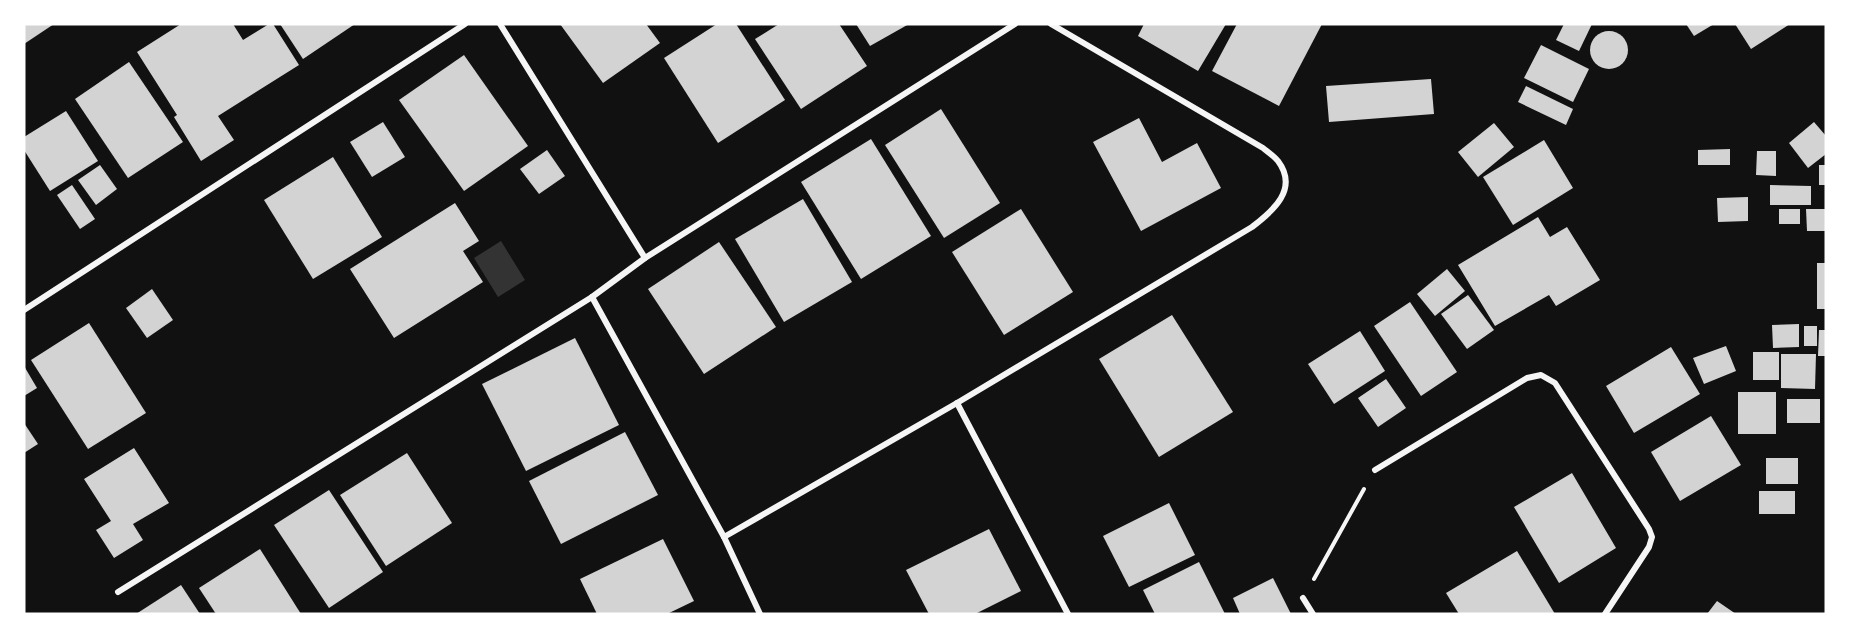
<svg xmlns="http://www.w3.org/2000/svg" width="1850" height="638" font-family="Commissioner,sans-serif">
	<rect width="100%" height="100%" fill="#111"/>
	<polygon fill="#333" points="501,241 525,280 498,297 474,258"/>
	<g fill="#d3d3d3">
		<polygon points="24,24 54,24 24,44"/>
		<polygon points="181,24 233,24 243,40 269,24 273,24 299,65 218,116 234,140 201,161 174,117 177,115 137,52"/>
		<polygon points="280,24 355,24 303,59"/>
		<polygon points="560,24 646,24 660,43 603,83"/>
		<polygon points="717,24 736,24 785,100 718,143 664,58"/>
		<polygon points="779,24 839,24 867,66 801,109 755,39"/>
		<polygon points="856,24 909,24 870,46"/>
		<polygon points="1144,24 1226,24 1198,71 1138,36"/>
		<polygon points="1237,24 1322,24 1279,106 1212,71"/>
		<polygon points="1564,24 1592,24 1579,51 1556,40"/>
		<polygon points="1686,24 1714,24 1694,36"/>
		<polygon points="1735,24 1790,24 1751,49"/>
		<circle cx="1609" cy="50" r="19"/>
		<polygon points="1541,45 1589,69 1573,102 1524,78"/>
		<polygon points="464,55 528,146 464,191 399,100"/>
		<polygon points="129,62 183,142 128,178 75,99"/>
		<polygon points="1431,79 1434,114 1329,122 1326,86"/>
		<polygon points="1526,86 1573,109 1566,125 1518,102"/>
		<polygon points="941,109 1000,203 944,238 885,145"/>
		<polygon points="66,111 98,161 50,191 24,150 24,137"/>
		<polygon points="1139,118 1162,162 1197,143 1221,188 1141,231 1093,142"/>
		<polygon points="383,122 405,157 372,177 350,142"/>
		<polygon points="1814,122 1826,136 1826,154 1808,168 1789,143"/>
		<polygon points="1494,123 1514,147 1478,177 1458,152"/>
		<polygon points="871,139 931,236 861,279 801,182"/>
		<polygon points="1544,140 1573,188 1513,225 1483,177"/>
		<polygon points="1730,149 1730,165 1698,165 1698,150"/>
		<polygon points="547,150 565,176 539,194 520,169"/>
		<polygon points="1757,151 1776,151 1776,176 1756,175"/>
		<polygon points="333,157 382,237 313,279 264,200"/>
		<polygon points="100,165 117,189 96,205 78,180"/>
		<rect x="1819" y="165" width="7" height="20"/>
		<polygon points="72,185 95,219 80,229 57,195"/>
		<polygon points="1770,185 1811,186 1811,205 1770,205"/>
		<polygon points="1748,197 1748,221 1718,222 1717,198"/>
		<polygon points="803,199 852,282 784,322 735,239"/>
		<polygon points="455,203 479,241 463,251 483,282 394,338 350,269"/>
		<polygon points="1021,209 1073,292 1004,335 952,252"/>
		<rect x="1779" y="209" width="21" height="15"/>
		<polygon points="1806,209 1826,209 1826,231 1807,231"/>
		<polygon points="1538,217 1550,237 1567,227 1600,280 1556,306 1549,295 1495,326 1458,265"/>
		<polygon points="719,242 776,327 704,374 648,289"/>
		<rect x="1817" y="263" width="9" height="46"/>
		<polygon points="1447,269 1465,291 1435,316 1417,294"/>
		<polygon points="152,289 173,320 147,338 126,308"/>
		<polygon points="1468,295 1494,330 1467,349 1441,314"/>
		<polygon points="1410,302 1457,372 1421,396 1374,326"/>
		<polygon points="1172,315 1233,412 1159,457 1099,359"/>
		<polygon points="89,323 146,413 88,449 31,360"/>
		<polygon points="1799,324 1799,347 1773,348 1772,325"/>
		<rect x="1804" y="326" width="13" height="20"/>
		<polygon points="1819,330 1826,330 1826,356 1818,356"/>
		<polygon points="1360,331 1385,371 1334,404 1308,364"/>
		<polygon points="575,338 619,425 526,471 482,384"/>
		<polygon points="1726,346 1736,371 1704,384 1693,358"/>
		<polygon points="1671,347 1700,394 1634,433 1606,386"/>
		<rect x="1753" y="352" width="26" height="28"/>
		<polygon points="1781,354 1816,354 1815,389 1781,388"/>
		<polygon points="24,366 37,388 24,396"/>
		<polygon points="1386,379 1406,408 1378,427 1358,398"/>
		<rect x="1738" y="392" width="38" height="42"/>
		<rect x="1787" y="399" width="33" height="24"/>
		<polygon points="1711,416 1741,465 1680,501 1651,452"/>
		<polygon points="24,423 38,444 24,453"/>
		<polygon points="625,432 658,495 561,544 529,481"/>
		<polygon points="134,448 169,503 133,524 143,540 114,558 96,530 111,521 84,479"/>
		<polygon points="407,453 452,523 386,566 340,495"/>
		<rect x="1766" y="458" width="32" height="26"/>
		<polygon points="1572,473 1616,548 1559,583 1514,507"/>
		<polygon points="329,490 383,572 329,608 274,525"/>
		<rect x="1759" y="491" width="36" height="23"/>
		<polygon points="1169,503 1195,555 1129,587 1103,536"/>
		<polygon points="989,529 1021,591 975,614 929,614 906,570"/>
		<polygon points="663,539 694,601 667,614 597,614 580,579"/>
		<polygon points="260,549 301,614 216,614 199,588"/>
		<polygon points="1517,551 1555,614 1459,614 1446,593"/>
		<polygon points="1199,562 1225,614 1155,614 1143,590"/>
		<polygon points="1273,578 1291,614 1240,614 1233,598"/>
		<polygon points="181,585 200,614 136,614"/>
		<polygon points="1717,601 1736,614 1707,614"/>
	</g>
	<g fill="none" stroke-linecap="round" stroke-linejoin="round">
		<polyline stroke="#f5f5f5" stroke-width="4" points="1314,579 1364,489"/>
		<g stroke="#f5f5f5" stroke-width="6">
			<polyline points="500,24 645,258"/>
			<polyline points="592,297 724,537 760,614"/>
			<polyline points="24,310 465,24"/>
			<polyline points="957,403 1068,614"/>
			<polyline points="1375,470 1527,378 1541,375 1555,383 1649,529 1652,537 1649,547 1605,614"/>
			<path d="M724 537 957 403 1252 227C1273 211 1299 189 1278 161 1274 156 1268 152 1263 148L1051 24"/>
			<polyline points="118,592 592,297 645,258 1015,24"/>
			<polyline points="1303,598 1313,614"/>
		</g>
	</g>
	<rect width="1850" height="638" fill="none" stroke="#ffffff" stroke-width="51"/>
</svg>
